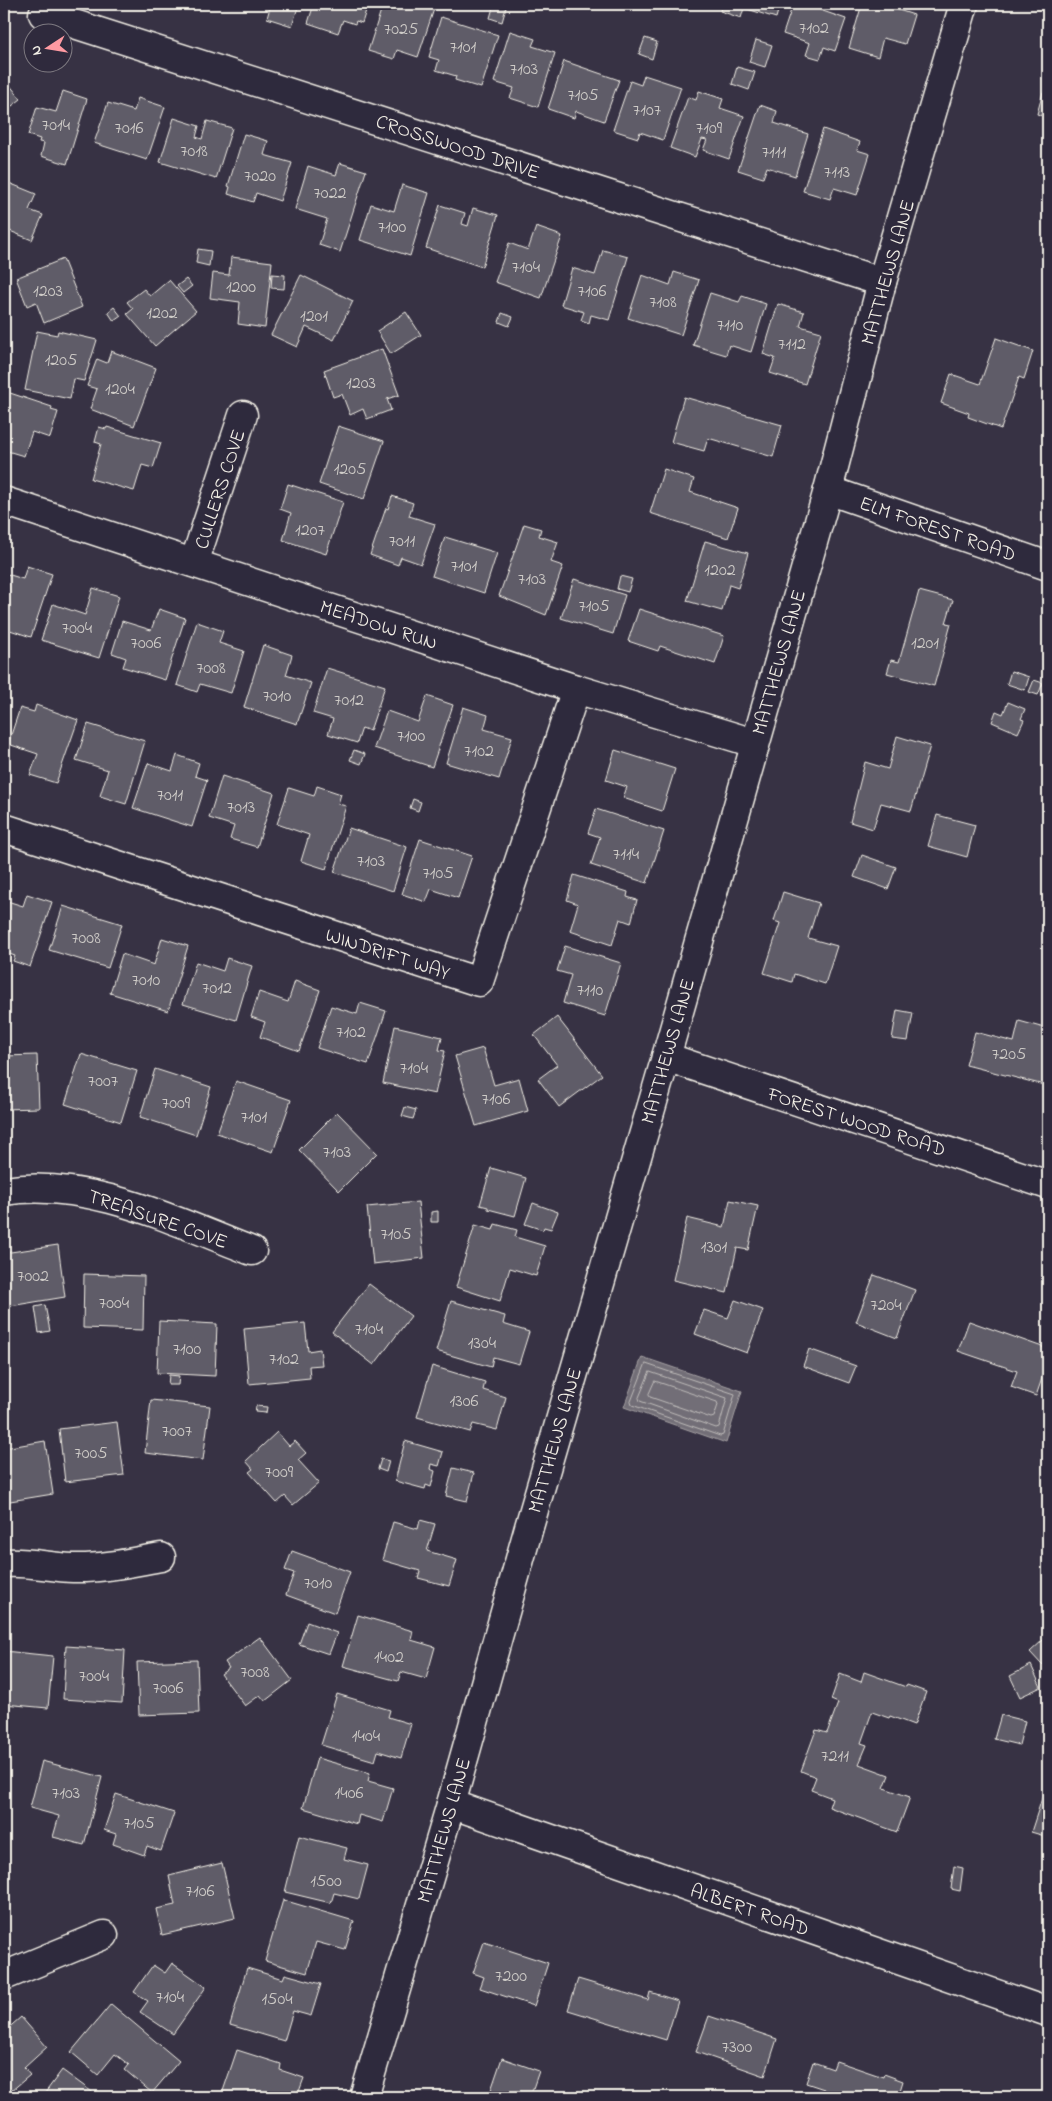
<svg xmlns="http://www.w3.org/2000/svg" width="1052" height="2101" font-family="'Indie Flower',sans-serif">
	<rect width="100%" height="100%" fill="#373244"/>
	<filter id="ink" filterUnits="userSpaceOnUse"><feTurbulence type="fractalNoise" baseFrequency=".02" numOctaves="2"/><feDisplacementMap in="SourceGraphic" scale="10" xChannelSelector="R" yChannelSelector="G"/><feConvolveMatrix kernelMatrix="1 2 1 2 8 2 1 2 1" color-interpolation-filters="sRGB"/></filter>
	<g filter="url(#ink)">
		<polygon fill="#726e77" stroke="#a6a2a4" points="642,1357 742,1391 726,1443 624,1407"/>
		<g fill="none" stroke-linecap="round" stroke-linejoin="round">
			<g stroke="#c0bdbb" stroke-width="1">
				<polygon points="646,1364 735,1394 723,1435 720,1436 632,1405 631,1402"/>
				<polygon points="650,1372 727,1398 719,1427 716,1428 640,1401 639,1398"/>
				<polygon points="655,1381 717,1402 718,1405 714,1417 711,1418 650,1397 649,1394"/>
			</g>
		</g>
		<g fill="#5f5c67" stroke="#f4f1e8">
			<polygon points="271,4 299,4 292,26 267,18"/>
			<polygon points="314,4 368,4 362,23 356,21 355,24 343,20 338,33 308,23"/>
			<polygon points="383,4 398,4 408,7 409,4 428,4 435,6 418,57 397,50 394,59 368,51"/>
			<polygon points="494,4 507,4 502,22 490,18"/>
			<polygon points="722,4 780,4 776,18 744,8 741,18 720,11"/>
			<polygon points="793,4 822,4 820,10 846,19 835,51 824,47 820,59 806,55 810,43 783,34"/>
			<polygon points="862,4 890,4 889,7 914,15 905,44 883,38 878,57 849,48"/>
			<polygon points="441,17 498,35 481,88 455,80 456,76 436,70 439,60 429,57"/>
			<polygon points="510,31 535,39 532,46 555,53 538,107 510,98 514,88 494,82"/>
			<polygon points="645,38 657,42 652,59 639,54"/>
			<polygon points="756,40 772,45 765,67 749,62"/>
			<polygon points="564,61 619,80 604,121 576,111 574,118 548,109"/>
			<polygon points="737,67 755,72 749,90 732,84"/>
			<polygon points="644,75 681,87 663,140 640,132 638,138 613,130 630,81 641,85"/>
			<polygon points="4,78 21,99 8,109 10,111 4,117"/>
			<polygon points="63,91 87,99 67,164 41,156 44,143 39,142 40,139 28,135 37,107 56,112"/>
			<polygon points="699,91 723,99 720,108 744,116 729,159 703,150 707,140 702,139 695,157 670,148 688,97 696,100"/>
			<polygon points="1043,92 1048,94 1048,118 1037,114"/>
			<polygon points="138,98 165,107 147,160 94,143 108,103 134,111"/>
			<polygon points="760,105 777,111 774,123 808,134 795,176 767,167 763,178 738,170"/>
			<polygon points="174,118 199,126 196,137 202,139 207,121 232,128 216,179 160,162"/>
			<polygon points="823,129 860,142 857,150 870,154 857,195 834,188 830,199 803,191"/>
			<polygon points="244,134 268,141 264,155 292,163 280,201 256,193 253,202 228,194 230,187 228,186"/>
			<polygon points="340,163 366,171 340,252 319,245 327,219 295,209 308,166 336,175"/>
			<polygon points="4,181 36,194 29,210 43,215 32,240 5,229 4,231"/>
			<polygon points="402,185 429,193 410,256 360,240 371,204 394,211"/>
			<polygon points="440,205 465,213 462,224 468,226 473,208 498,215 482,267 426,248"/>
			<polygon points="536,227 562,236 541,298 495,282 509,243 528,250"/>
			<polygon points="198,249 211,251 209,266 196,263"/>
			<polygon points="603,250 628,257 609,320 591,315 589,323 581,320 584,312 561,305 572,268 595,275"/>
			<polygon points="231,257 272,262 265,328 238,324 240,302 210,298 213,273 229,275"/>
			<polygon points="63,259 82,307 44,323 36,302 27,306 16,278"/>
			<polygon points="674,272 699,280 681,335 628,318 642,275 670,285"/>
			<polygon points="272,274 285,275 284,289 271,288"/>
			<polygon points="301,275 353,301 334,340 306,327 297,347 271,335"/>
			<polygon points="186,279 192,286 183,293 177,286"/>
			<polygon points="169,280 196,311 155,346 127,314 133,309 127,302 144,289 150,296"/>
			<polygon points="710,293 739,302 742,296 766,304 751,352 729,345 726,355 693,345"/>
			<polygon points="778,304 804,312 800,326 821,332 805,384 770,373 775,358 763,354"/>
			<polygon points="114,307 121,316 114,321 108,312"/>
			<polygon points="406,312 421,335 391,354 377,331"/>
			<polygon points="502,313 513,317 509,326 499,322"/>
			<polygon points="37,331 57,335 58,331 97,340 84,381 74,379 70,399 25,390"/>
			<polygon points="996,338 1033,351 1024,379 1019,377 1001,429 968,417 969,413 941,403 951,374 980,384"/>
			<polygon points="382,349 399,395 387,399 391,410 367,419 363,409 350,415 342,394 333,397 324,370"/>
			<polygon points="111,351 156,368 134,426 90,409 97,389 87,386 97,359 107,363"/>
			<polygon points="4,391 52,407 51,410 58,412 50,438 32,432 24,456 4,450"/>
			<polygon points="684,397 782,425 773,457 708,438 704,451 671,442"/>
			<polygon points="338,426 384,441 364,499 319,484"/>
			<polygon points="99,427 106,429 107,427 161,443 153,468 142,465 134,491 91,479 101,444 95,442"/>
			<polygon points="664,469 694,479 690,492 738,508 728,538 650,513"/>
			<polygon points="288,484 343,502 326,554 283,540 291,513 280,509"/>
			<polygon points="392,496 413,503 409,516 435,524 421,564 401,557 398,565 370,555 386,508 388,509"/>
			<polygon points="524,524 541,529 539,536 558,542 551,562 563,566 546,615 499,596"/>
			<polygon points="445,537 497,553 484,593 432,576"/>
			<polygon points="705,541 748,553 738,588 729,585 722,611 687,601"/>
			<polygon points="27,566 52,574 31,637 4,628 4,573 23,579"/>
			<polygon points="620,576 632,579 628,592 617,589"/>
			<polygon points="574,579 625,595 613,634 561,618"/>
			<polygon points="93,588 119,596 99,658 41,640 53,604 85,615"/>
			<polygon points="919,591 953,600 946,623 951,624 934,686 887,673 891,660 899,662"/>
			<polygon points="159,609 185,618 165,680 123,667 126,658 112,653 122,621 151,630"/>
			<polygon points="639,609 724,636 715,664 660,646 658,651 628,641"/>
			<polygon points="197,622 223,631 219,643 244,651 231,693 200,684 197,692 177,685"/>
			<polygon points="263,645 292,655 286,675 311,683 297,724 244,707"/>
			<polygon points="327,668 385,686 370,731 362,728 357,743 328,734 333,719 313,713"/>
			<polygon points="1011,671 1029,677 1025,690 1007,684"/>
			<polygon points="1034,680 1043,683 1038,695 1029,692"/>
			<polygon points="427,696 453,705 432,767 374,748 387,711 418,722"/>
			<polygon points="1008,702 1025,709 1021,719 1024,720 1018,733 992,722 996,711 1003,714"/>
			<polygon points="36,705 78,720 56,783 30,775 38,754 8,744 20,708 34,712"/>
			<polygon points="463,707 488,715 484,729 512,737 499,779 446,763"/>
			<polygon points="88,724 145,741 126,804 100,796 108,770 76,760"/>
			<polygon points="897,736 930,746 911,811 881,803 873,829 850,822 865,762 888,769"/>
			<polygon points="354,750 365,754 361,764 350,760"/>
			<polygon points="615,750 675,769 662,811 623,798 627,787 606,780"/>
			<polygon points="177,755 199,763 195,776 207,780 192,827 133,808 148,763 172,771"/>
			<polygon points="222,776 274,793 257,847 230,839 234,826 209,818"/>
			<polygon points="317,786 341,794 338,804 346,806 326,869 301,861 309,835 277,824 289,788 314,796"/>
			<polygon points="413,799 421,802 418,811 410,808"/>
			<polygon points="596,809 664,831 647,883 591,865 600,837 588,833"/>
			<polygon points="937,815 975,825 967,857 928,846"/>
			<polygon points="349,828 407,847 393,891 334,872"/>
			<polygon points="420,839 472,856 458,898 431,889 426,902 402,894"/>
			<polygon points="862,855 896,867 888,889 854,877"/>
			<polygon points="574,875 628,892 627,897 637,900 631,923 620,919 612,945 570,931 578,904 567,900"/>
			<polygon points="783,892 819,903 808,938 837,946 825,984 794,974 792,982 764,973 780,923 774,921"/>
			<polygon points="27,894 52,902 30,967 13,961 15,956 4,952 4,900 23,906"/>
			<polygon points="63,906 122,924 108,968 49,950"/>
			<polygon points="162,938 188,946 168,1011 110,993 122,954 154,965"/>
			<polygon points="565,946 621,963 605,1016 563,1003 571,975 557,971"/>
			<polygon points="227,958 252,966 236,1020 183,1004 196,962 223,971"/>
			<polygon points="295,981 320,990 299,1051 260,1037 265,1022 251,1017 259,992 288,1002"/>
			<polygon points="360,1003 386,1011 368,1064 317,1048 331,1006 357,1014"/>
			<polygon points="897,1010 913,1013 908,1041 892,1039"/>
			<polygon points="557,1017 602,1075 559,1107 538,1079 557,1065 534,1035"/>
			<polygon points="1019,1021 1048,1029 1048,1070 1044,1085 966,1065 975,1032 1014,1042"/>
			<polygon points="395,1026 442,1037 439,1050 445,1051 435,1094 383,1083"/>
			<polygon points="483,1048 494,1085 519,1078 528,1111 476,1126 455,1056"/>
			<polygon points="81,1054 137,1071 121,1122 65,1104"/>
			<polygon points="37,1055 39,1108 4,1109 4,1056"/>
			<polygon points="155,1069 211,1087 196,1135 140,1117"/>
			<polygon points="236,1081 291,1100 273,1152 217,1133"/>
			<polygon points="405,1107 416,1110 413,1119 402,1116"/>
			<polygon points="337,1112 377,1153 339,1191 299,1150"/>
			<polygon points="491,1168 526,1178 515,1216 488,1209 488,1207 480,1205"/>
			<polygon points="730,1200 758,1206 748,1250 737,1248 727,1293 673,1280 687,1218 724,1227"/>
			<polygon points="418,1202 424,1258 373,1264 367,1207"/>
			<polygon points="533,1203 558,1212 551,1229 544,1227 543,1230 525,1224"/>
			<polygon points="438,1211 438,1222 431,1222 431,1212"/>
			<polygon points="495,1224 517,1230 515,1237 545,1246 536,1276 510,1268 500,1301 456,1287 475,1225 493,1230"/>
			<polygon points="58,1245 65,1297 4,1307 4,1253"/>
			<polygon points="84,1274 144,1276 143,1330 83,1328"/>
			<polygon points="874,1275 915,1290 897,1338 856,1322"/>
			<polygon points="369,1284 411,1316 374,1365 332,1332"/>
			<polygon points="735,1300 763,1310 747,1353 695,1334 704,1310 728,1318"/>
			<polygon points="451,1301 505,1316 503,1324 529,1332 519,1364 493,1357 491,1367 436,1351"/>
			<polygon points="45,1305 50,1331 39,1333 35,1307"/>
			<polygon points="159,1321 217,1324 215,1376 157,1373"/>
			<polygon points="969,1321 1048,1349 1048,1361 1036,1396 1011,1387 1017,1371 958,1351"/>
			<polygon points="305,1323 308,1351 320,1349 322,1365 309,1366 310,1378 249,1384 244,1329"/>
			<polygon points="809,1349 856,1366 849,1383 803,1366"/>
			<polygon points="432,1366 485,1382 483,1390 506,1397 497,1430 473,1424 470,1432 417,1417"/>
			<polygon points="169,1375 179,1376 178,1385 168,1385"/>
			<polygon points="151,1400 210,1406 203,1460 145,1453"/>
			<polygon points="256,1406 267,1407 266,1413 255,1412"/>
			<polygon points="117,1422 124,1475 65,1482 59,1429"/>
			<polygon points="277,1432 289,1446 295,1441 306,1453 298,1460 319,1483 293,1505 285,1496 277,1503 249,1472 253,1469 246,1461"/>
			<polygon points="45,1441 53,1494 4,1502 4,1448"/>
			<polygon points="405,1441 443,1452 439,1466 431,1464 430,1469 435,1471 431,1487 426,1485 425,1489 395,1481"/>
			<polygon points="381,1459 389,1461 386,1472 378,1469"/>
			<polygon points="453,1468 474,1473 467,1501 446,1496"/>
			<polygon points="420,1520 435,1524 427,1551 457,1560 449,1586 418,1578 420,1571 382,1560 393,1522 418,1529"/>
			<polygon points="292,1551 350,1572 335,1613 286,1595 294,1573 285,1570"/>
			<polygon points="358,1615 413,1631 411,1640 435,1647 426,1679 401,1672 398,1681 343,1666"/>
			<polygon points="307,1622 337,1633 329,1654 299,1644"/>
			<polygon points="260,1637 292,1680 265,1701 260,1695 245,1706 221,1674 229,1668 225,1662"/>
			<polygon points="1043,1640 1048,1646 1048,1659 1042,1665 1030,1652"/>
			<polygon points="66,1646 125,1650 122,1703 63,1699"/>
			<polygon points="4,1651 53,1656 48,1708 4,1704"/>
			<polygon points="197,1660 199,1713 139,1715 137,1662"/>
			<polygon points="1031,1665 1041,1687 1020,1697 1010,1676"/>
			<polygon points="864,1672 906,1687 907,1685 926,1692 914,1725 890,1716 889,1718 872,1712 861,1743 867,1745 859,1764 889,1775 884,1788 910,1797 897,1832 829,1807 832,1798 811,1790 816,1777 801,1771 816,1730 827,1733 838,1703 831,1700 840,1674 861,1682"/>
			<polygon points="337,1694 390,1710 388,1717 411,1724 401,1758 378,1751 375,1761 321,1745"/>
			<polygon points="1001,1715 1025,1721 1019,1745 994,1739"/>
			<polygon points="317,1758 370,1773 368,1781 393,1788 383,1822 359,1815 357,1824 303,1808"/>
			<polygon points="42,1761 102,1777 84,1845 53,1837 59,1816 30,1808"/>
			<polygon points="1048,1780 1048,1837 1031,1832"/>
			<polygon points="116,1794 174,1813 161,1851 147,1846 144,1855 113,1844 116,1834 104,1830"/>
			<polygon points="299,1836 347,1848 344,1859 368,1865 359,1899 334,1893 331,1903 285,1892"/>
			<polygon points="222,1863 235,1918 162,1935 156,1909 175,1905 169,1876"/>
			<polygon points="954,1866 963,1868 960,1891 951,1889"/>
			<polygon points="283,1900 354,1921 345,1950 316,1942 307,1973 265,1961"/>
			<polygon points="484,1942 548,1963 534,2006 480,1988 484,1977 473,1973"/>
			<polygon points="172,1963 206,1987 173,2034 140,2012 148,2001 134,1992 153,1965 165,1973"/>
			<polygon points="247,1968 283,1979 285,1974 321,1984 311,2016 293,2011 284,2041 230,2025"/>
			<polygon points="578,1979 648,2000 650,1992 678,2001 666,2040 568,2010"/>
			<polygon points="111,2004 179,2061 152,2093 125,2070 129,2065 115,2054 98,2075 71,2052"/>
			<polygon points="709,2016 777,2039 765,2076 696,2052"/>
			<polygon points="21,2017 47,2047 24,2068 30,2075 4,2097 4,2060 6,2058 4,2056 4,2032"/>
			<polygon points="237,2050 281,2064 280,2070 304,2078 297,2097 221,2097"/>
			<polygon points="502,2058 539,2071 530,2097 489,2096"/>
			<polygon points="836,2061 883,2077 884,2074 903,2081 898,2097 822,2097 824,2089 806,2083 813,2062 833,2069"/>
			<polygon points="62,2070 99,2097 42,2097"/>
		</g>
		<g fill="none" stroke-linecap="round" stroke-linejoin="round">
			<g stroke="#f4f1e8" stroke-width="31">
				<g id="street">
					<polyline points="47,4 43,14 882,282"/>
					<polyline points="828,490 1048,566"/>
					<polyline points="4,501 576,689 754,743"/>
					<polyline points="194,563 243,415"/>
					<polyline points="4,828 479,982 576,689"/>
					<polyline points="666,1057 1048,1185"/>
					<path d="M4 1191C87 1177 176 1222 252 1251"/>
					<path d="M4 1563C27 1561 49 1567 73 1568 102 1569 132 1562 161 1557"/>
					<polyline points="451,1804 1048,2012"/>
					<polyline points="4,1976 104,1935"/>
				</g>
			</g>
			<g stroke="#f4f1e8" stroke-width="31">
				<polyline id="secondary" points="364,2097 451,1804 529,1527 666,1057 828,490 882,282 964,4"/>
			</g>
			<use href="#street" stroke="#2f2a3d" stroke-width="28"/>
			<use href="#secondary" stroke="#2f2a3d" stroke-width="28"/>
		</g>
	</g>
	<g text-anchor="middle" stroke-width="4" stroke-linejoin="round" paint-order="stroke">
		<g font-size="18" fill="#cfccc8">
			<text x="814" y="33">7102</text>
			<text x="401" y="34">7025</text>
			<text x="463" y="52">7101</text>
			<text x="524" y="74">7103</text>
			<text x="583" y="100">7105</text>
			<text x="647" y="115">7107</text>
			<text x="56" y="130">7014</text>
			<text x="129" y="133">7016</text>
			<text x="709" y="133">7109</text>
			<text x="194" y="156">7018</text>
			<text x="774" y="157">7111</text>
			<text x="837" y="177">7113</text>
			<text x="260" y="181">7020</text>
			<text x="330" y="198">7022</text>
			<text x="392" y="232">7100</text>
			<text x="526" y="272">7104</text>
			<text x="241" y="292">1200</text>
			<text x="48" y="296">1203</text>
			<text x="592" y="296">7106</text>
			<text x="663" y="307">7108</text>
			<text x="162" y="318">1202</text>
			<text x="314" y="321">1201</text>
			<text x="730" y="330">7110</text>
			<text x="792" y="349">7112</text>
			<text x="61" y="365">1205</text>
			<text x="361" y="388">1203</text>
			<text x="120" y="394">1204</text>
			<text x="350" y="474">1205</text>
			<text x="310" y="535">1207</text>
			<text x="402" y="546">7011</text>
			<text x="464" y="571">7101</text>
			<text x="720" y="575">1202</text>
			<text x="532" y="584">7103</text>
			<text x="594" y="611">7105</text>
			<text x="77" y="633">7004</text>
			<text x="146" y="648">7006</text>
			<text x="925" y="648">1201</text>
			<text x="211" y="673">7008</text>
			<text x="277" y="701">7010</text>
			<text x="349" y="705">7012</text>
			<text x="411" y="741">7100</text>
			<text x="479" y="756">7102</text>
			<text x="170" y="800">7011</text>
			<text x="241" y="812">7013</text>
			<text x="626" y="859">7114</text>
			<text x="371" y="866">7103</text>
			<text x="438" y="878">7105</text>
			<text x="86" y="943">7008</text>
			<text x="146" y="985">7010</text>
			<text x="217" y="993">7012</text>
			<text x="590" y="995">7110</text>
			<text x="351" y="1037">7102</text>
			<text x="1009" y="1059">7205</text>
			<text x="414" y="1073">7104</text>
			<text x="103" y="1086">7007</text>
			<text x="496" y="1104">7106</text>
			<text x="176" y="1108">7009</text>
			<text x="254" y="1122">7101</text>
			<text x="337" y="1157">7103</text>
			<text x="396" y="1239">7105</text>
			<text x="714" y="1252">1301</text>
			<text x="33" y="1281">7002</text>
			<text x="114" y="1308">7004</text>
			<text x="886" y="1310">7204</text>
			<text x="369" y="1334">7104</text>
			<text x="482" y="1348">1304</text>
			<text x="187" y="1354">7100</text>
			<text x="284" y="1364">7102</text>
			<text x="464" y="1406">1306</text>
			<text x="177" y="1436">7007</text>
			<text x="91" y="1458">7005</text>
			<text x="279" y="1477">7009</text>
			<text x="318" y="1588">7010</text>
			<text x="389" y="1662">1402</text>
			<text x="255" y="1677">7008</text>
			<text x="94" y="1681">7004</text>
			<text x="168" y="1693">7006</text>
			<text x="366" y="1741">1404</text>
			<text x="835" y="1761">7211</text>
			<text x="66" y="1798">7103</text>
			<text x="349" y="1798">1406</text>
			<text x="139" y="1828">7105</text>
			<text x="326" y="1886">1500</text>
			<text x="200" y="1896">7106</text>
			<text x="511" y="1981">7200</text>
			<text x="170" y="2002">7104</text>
			<text x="277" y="2004">1504</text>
			<text x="737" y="2052">7300</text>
		</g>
		<g font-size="20" fill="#f4f1e8" stroke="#2f2a3d">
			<text transform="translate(458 146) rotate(18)" y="7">CROSSWOOD DRIVE</text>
			<text transform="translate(887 272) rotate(-74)" y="7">MATTHEWS LANE</text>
			<text transform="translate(219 489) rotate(-72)" y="7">CULLERS COVE</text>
			<text transform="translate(938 528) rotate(19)" y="7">ELM FOREST ROAD</text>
			<text transform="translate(379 624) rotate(18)" y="7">MEADOW RUN</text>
			<text transform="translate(778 662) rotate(-74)" y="7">MATTHEWS LANE</text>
			<text transform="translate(388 953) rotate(18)" y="7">WINDRIFT WAY</text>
			<text transform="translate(667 1051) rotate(-74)" y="7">MATTHEWS LANE</text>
			<text transform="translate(857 1121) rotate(18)" y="7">FOREST WOOD ROAD</text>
			<text transform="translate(158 1218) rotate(19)" y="7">TREASURE COVE</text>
			<text transform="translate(554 1440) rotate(-74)" y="7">MATTHEWS LANE</text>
			<text transform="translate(443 1830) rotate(-74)" y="7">MATTHEWS LANE</text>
			<text transform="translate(750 1909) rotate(19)" y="7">ALBERT ROAD</text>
		</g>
	</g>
	<rect width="1052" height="2101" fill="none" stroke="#2f2a3d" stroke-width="20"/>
	<rect x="10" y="10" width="1032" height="2081" fill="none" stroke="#f4f1e8" stroke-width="2" filter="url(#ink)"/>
	<g transform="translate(48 48) rotate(258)"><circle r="24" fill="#2f2a3d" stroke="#7e7a81"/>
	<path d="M0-4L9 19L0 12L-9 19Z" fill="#ff9aa2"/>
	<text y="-8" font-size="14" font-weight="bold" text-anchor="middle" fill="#f4f1e8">N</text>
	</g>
</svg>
